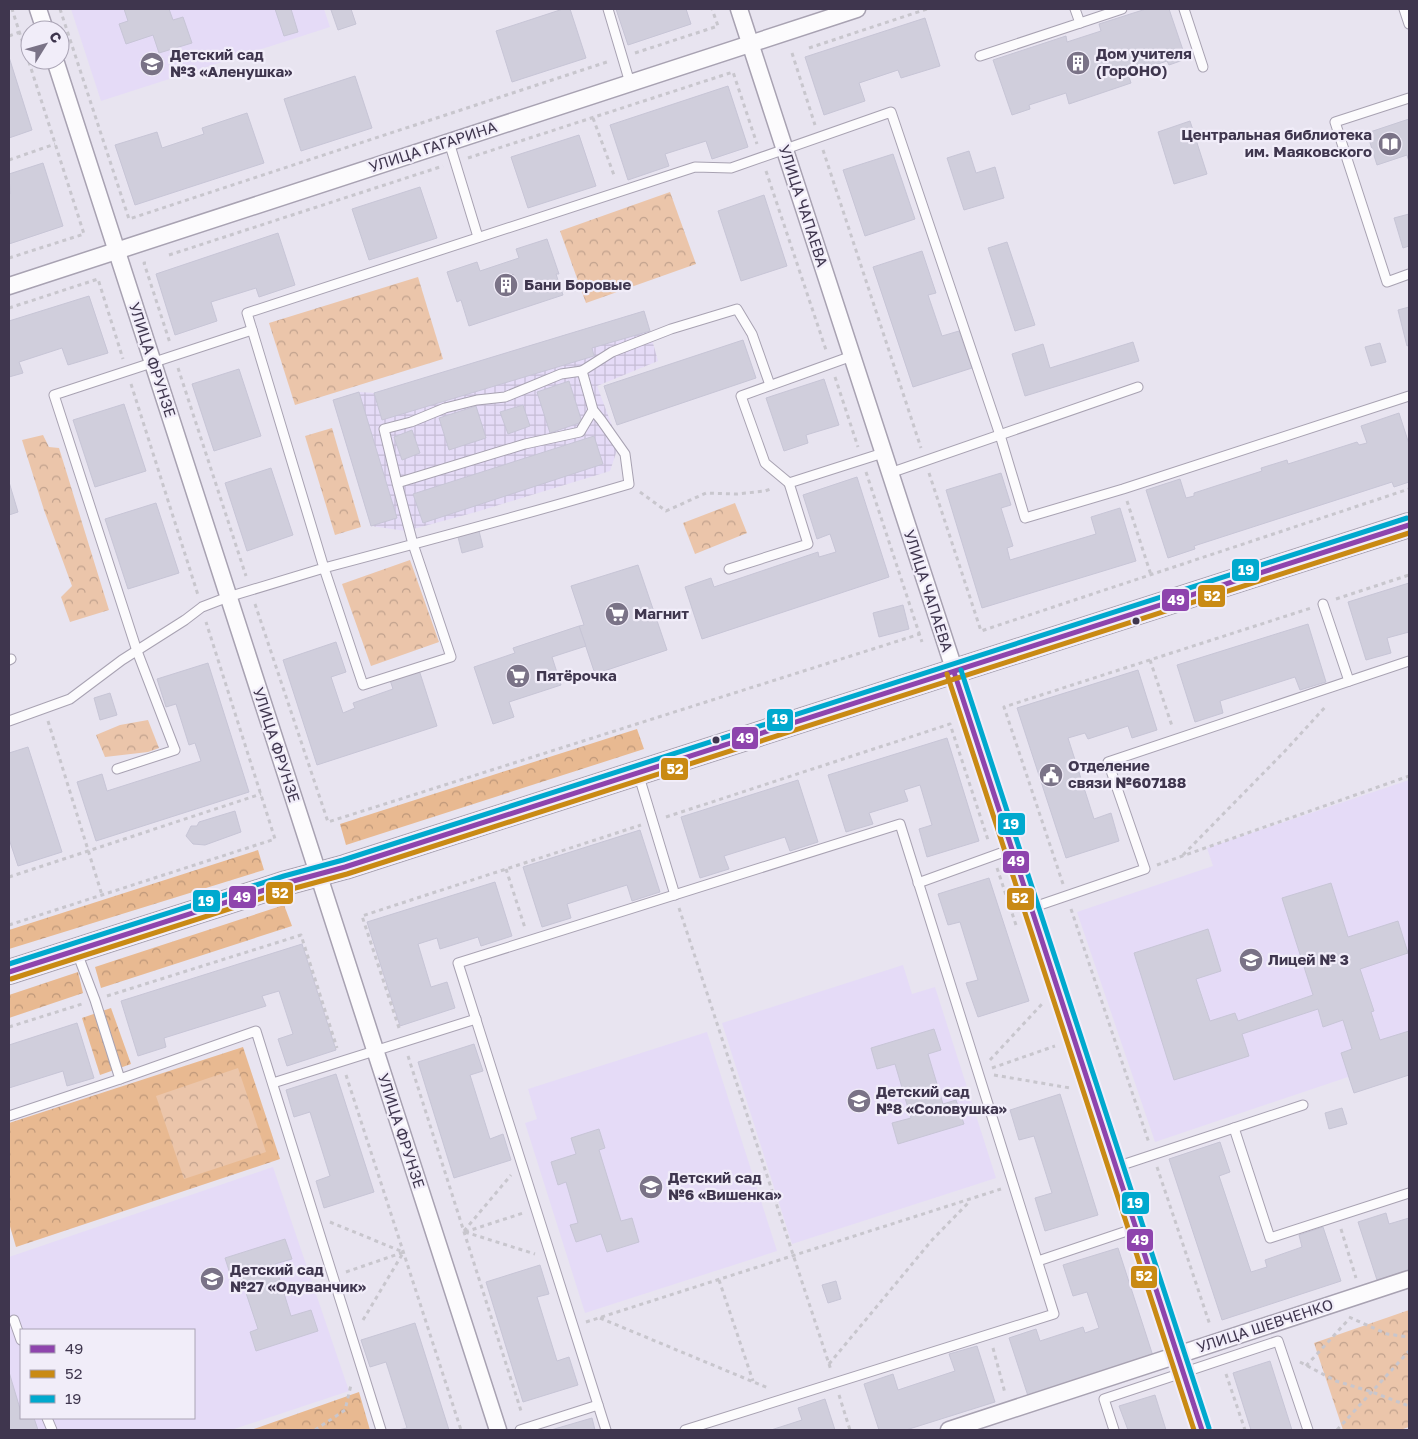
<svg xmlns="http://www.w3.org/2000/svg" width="1418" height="1439" font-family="'Golos Text',sans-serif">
	<defs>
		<pattern id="industrial-grid" width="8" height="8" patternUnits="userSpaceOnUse" patternTransform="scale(1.25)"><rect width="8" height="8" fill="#e5dbf7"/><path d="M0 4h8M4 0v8" fill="none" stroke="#c6bdd5"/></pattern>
		<pattern id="forest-crowns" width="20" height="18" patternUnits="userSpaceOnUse" patternTransform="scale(1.25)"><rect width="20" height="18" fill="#e8b991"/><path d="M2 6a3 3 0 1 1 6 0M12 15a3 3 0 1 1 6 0" fill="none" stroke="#bd9779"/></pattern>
		<pattern id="park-crowns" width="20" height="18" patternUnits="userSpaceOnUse" patternTransform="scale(1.25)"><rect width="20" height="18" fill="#ebc5aa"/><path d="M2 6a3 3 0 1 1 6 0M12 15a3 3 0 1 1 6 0" fill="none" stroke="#c0a18d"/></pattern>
	</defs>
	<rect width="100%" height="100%" fill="#e8e4f0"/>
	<g fill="#e5dbf7" fill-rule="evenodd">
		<polygon points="71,9 324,9 330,27 101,101"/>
		<polygon points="1409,780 1409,1075 1354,1093 1348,1077 1155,1142 1077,912 1213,866 1207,848"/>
		<polygon points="903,965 912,994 935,987 996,1178 792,1244 722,1023"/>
		<polygon points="707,1032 777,1251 585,1313 525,1123 537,1119 528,1089"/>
		<path d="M273 1167 349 1391 231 1430H9V1257ZM21 1330H194V1418H21Z"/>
	</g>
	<polygon fill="url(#industrial-grid)" points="644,311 658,361 597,386 619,444 610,471 476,512 406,531 371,526 333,400 359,392 374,393"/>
	<g fill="url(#forest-crowns)">
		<polygon points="637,729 644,749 346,845 340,824"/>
		<polygon points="258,850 264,870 9,949 9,930"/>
		<polygon points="284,905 292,926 101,988 95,967"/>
		<polygon points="78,972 83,993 9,1018 9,995"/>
		<polygon points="111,1008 131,1064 100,1075 82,1018"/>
		<polygon points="243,1047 280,1159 16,1247 9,1223 9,1123"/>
		<polygon points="359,1392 370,1430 251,1430"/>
	</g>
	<g fill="url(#park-crowns)">
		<polygon points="670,192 696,264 586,303 560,231"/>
		<polygon points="418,277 443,359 295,405 269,323"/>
		<polygon points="332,428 361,527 335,535 305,436"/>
		<polygon points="43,435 49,447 59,448 109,610 70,622 61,597 72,586 44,510 22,440"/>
		<polygon points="735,503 747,533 695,554 683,523"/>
		<polygon points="410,560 439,642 371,666 342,584"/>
		<polygon points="148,720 159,748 148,752 105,757 96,735 120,725"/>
		<polygon points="238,1068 266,1152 184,1179 156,1096"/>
		<polygon points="1409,1310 1409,1427 1400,1430 1343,1430 1314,1343"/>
	</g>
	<g fill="#d0cedc" stroke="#c7c5d6">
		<polygon points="124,9 169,9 173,20 183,17 192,43 159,53 153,35 126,44 119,24 128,21"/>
		<polygon points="275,9 291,9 298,32 284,36"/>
		<polygon points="334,9 351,9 356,24 338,30 331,10"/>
		<polygon points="563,9 570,9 586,58 512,82 496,31"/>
		<polygon points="616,9 686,9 691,24 628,45"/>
		<polygon points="1146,9 1169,9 1186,59 1169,65 1167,61 1128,74 1131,83 1069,104 1066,93 1029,105 1030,109 1012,115 993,60 1066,36 1067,42 1101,31 1099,24"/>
		<polygon points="925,18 940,66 901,78 898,70 859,83 865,101 824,115 805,57"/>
		<polygon points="9,57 32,130 9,138"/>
		<polygon points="355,76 372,128 301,151 284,99"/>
		<polygon points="728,86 748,147 712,159 706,141 665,154 669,166 628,180 610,125"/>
		<polygon points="247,113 264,163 135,205 115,145 157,132 162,148 204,134 202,128"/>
		<polygon points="1409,119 1409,162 1407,155 1377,165 1367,133"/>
		<polygon points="1190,121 1207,174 1174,184 1158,132"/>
		<polygon points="579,135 596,186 528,208 511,157"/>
		<polygon points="969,151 976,173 995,167 1004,198 964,210 947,158"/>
		<polygon points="893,154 915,219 865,236 843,170"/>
		<polygon points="43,163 63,226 9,244 9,195 10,194 9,174"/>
		<polygon points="420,187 437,238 369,260 352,209"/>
		<polygon points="764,195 787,266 741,281 718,211"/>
		<polygon points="1409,214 1409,246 1403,248 1394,218"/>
		<polygon points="278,233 295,285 259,297 256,288 211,302 217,321 175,335 156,274"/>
		<polygon points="547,239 559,274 556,274 563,295 469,326 461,300 457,302 447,272 477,262 480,271 519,258 516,249"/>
		<polygon points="1007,242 1035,325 1015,331 988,248"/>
		<polygon points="922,251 936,293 928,295 942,336 959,331 972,368 913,387 873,267"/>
		<polygon points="89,296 108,353 68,365 62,348 19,362 23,373 9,377 9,321"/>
		<polygon points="1409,307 1409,345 1407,346 1398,310"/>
		<polygon points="644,311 650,331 592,348 594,356 382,420 374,393"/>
		<polygon points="743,340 756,378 617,425 604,386"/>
		<polygon points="1133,342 1139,361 1025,396 1012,354 1043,344 1050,368"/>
		<polygon points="1380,343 1386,362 1371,366 1365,347"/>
		<polygon points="239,369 261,436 214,451 192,384"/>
		<polygon points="824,379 839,425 806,435 808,443 784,451 766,398"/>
		<polygon points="569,381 582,422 550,433 537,392"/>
		<polygon points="359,392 397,518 371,526 333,400"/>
		<polygon points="124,404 146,471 95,487 73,420"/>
		<polygon points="523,405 530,426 508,434 500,412"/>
		<polygon points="476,406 486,438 449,450 439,418"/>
		<polygon points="1399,413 1409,444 1409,482 1394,487 1392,482 1194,546 1195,549 1168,558 1146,490 1180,479 1186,498 1194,496 1194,493 1262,471 1261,468 1287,460 1288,464 1357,442 1359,445 1367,443 1361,426"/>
		<polygon points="412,430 420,453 402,460 394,437"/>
		<polygon points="594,436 603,464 423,523 413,494"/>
		<polygon points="271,468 293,535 247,551 225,483"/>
		<polygon points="1001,473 1011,505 1001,508 1013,546 1007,548 1010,560 1096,534 1091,517 1120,508 1136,561 982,608 946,490"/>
		<polygon points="857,477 889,577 702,639 685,587 711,578 714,587 818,552 819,557 836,552 830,534 817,539 803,495"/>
		<polygon points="9,482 18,512 9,515"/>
		<polygon points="156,503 179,573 128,589 105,519"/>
		<polygon points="479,531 483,547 462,553 458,537"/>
		<polygon points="638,565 667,650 595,674 579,626 584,625 571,586"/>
		<polygon points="1409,583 1409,632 1387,638 1391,653 1366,660 1348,602"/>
		<polygon points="903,605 909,629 879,637 873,613"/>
		<polygon points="1308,624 1326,682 1300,690 1295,677 1220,701 1223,713 1195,722 1177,665"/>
		<polygon points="579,626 586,646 552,657 561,685 509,702 514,717 493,724 474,667 515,653 513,648"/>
		<polygon points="336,642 346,672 331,677 343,713 355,708 353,703 393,689 390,680 419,670 437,726 317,765 283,660"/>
		<polygon points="208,663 249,792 96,841 77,782 102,774 107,791 201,761 195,743 189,745 176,704 166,707 157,679"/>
		<polygon points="1138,670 1157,730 1132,738 1128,726 1088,739 1085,733 1068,738 1094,819 1111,813 1119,841 1066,858 1017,708"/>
		<polygon points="110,693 117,715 100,720 94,698"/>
		<polygon points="947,738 979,841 927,857 919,829 932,825 920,785 904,790 908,801 869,813 873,824 846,832 828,775"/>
		<polygon points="28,747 62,852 18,866 9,839 9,753"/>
		<polygon points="798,780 818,842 790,851 785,837 724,856 729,869 700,878 681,817"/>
		<polygon points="235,811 241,832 205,845 193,844 186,836 191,826 197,826 199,822"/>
		<polygon points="640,830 660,892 632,901 627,885 567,904 571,918 542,927 523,867"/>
		<polygon points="989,878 1029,1001 978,1017 966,983 978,980 960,922 948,925 938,894"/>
		<polygon points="495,882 512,936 481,946 478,937 440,949 437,938 418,944 431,987 447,982 455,1008 400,1026 367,922"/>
		<polygon points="1331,883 1348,937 1398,921 1408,953 1360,969 1374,1011 1371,1012 1380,1040 1409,1031 1409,1075 1354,1093 1341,1053 1352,1049 1343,1020 1323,1027 1318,1009 1242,1034 1249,1056 1174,1080 1134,953 1208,929 1221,971 1196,979 1210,1021 1235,1013 1238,1021 1313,995 1282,898"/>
		<polygon points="302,944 336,1050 287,1066 278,1039 293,1034 279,991 262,996 266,1006 164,1038 166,1047 138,1056 121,1001"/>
		<polygon points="77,1023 94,1078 67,1086 63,1071 9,1088 9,1045"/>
		<polygon points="934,1029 941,1050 928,1054 943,1104 956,1100 964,1124 898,1144 892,1123 911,1118 895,1064 877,1069 871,1048"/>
		<polygon points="474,1044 483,1071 470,1075 490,1139 503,1134 511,1160 454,1178 418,1062"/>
		<polygon points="336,1074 374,1192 324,1208 316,1181 330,1176 310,1112 294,1117 286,1090"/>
		<polygon points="1060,1094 1098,1215 1045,1231 1035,1198 1052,1193 1034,1136 1019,1140 1010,1110"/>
		<polygon points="1342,1108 1347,1124 1329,1129 1325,1113"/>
		<polygon points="599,1129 605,1148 599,1150 621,1221 632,1218 639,1242 607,1252 601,1234 576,1242 570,1225 578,1223 566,1182 558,1185 551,1162 576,1154 571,1138"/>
		<polygon points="1220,1142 1230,1172 1219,1176 1251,1272 1267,1267 1265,1260 1302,1247 1299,1235 1323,1227 1341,1281 1222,1320 1169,1159"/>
		<polygon points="1386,1213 1389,1224 1409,1218 1409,1270 1377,1280 1358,1222"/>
		<polygon points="285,1239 292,1259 275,1264 291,1316 311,1310 318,1331 256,1351 250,1332 258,1329 240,1275 231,1277 225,1258"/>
		<polygon points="1118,1248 1153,1356 1028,1396 1009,1338 1036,1329 1040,1341 1083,1327 1085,1333 1099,1328 1087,1292 1073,1296 1063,1265"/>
		<polygon points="540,1265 549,1294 537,1297 557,1361 569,1357 578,1385 523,1402 486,1282"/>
		<polygon points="836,1281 841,1299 828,1303 822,1285"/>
		<polygon points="415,1323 449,1430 398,1430 407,1428 386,1362 370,1367 361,1340"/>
		<polygon points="977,1346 995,1402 906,1430 879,1430 864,1384 893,1374 898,1390 955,1371 949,1354"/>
		<polygon points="1270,1361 1292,1430 1251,1430 1233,1373"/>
		<polygon points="9,1372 21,1412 21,1418 34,1418 38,1430 9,1430"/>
		<polygon points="1155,1395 1166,1430 1128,1430 1119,1406"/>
		<polygon points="825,1399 835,1430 771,1430 802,1420 798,1408"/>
		<polygon points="592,1418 595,1430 551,1430"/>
	</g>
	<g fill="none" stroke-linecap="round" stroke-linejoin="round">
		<g stroke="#a8a2b2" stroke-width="11">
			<g id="lane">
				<polyline points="608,9 630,83"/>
				<polyline points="1184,9 1203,67"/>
				<polyline points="1404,9 1409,24"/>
				<polyline points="1080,23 1122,9"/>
				<polyline points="980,56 1080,23 1075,9"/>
				<polyline points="1409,98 1335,122 1387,282 1409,274"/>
				<polyline points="449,142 478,237"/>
				<polyline points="582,371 612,352 671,329 737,309 752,334 770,385"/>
				<polyline points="890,473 1138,387"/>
				<path d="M397 483 384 429 411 422 445 408 477 400 505 397 561 374 582 371 593 410 580 432 525 444 397 483 413 544 451 657 363 685 324 568C426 541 528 514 629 484L625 454 601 420 593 410"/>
				<polyline points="789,483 765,463 741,396 852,356"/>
				<polyline points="729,569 808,544 789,483 883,453"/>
				<polyline points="1323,604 1349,681"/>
				<polyline points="9,660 11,659"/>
				<polyline points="9,721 70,699 122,660 185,620 202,607 228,597 324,568 247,313 695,167 731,168 891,112 1000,435 1025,518 1123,489 1409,396"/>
				<polyline points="117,769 175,750 137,651 54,395 252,330"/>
				<polyline points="638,773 675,895"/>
				<polyline points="918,883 1012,849"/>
				<polyline points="1031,908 1145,869 1108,762 1409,661"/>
				<polyline points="120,1079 256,1031 381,1430"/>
				<polyline points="273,1083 476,1019"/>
				<polyline points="9,1116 120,1079 95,1000 76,950"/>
				<polyline points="1234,1128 1303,1105"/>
				<polyline points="1116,1167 1234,1128 1270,1238 1409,1193"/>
				<polyline points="1038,1261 1136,1228"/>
				<polyline points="14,1320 21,1340"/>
				<polyline points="47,1418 52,1430"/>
				<polyline points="520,1430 598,1405"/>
				<polyline points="606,1430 458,963 900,824 1054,1314 685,1430"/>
				<polyline points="1114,1430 1104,1399 1278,1341 1308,1430"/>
			</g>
		</g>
		<g stroke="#a8a2b2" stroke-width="19">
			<g id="street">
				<polyline points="38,9 45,30"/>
				<polyline points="739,9 1202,1430"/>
				<polyline points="55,60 498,1430"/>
				<polyline points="9,286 857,9"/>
				<polyline points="949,1430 1409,1279"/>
			</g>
		</g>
		<g stroke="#a8a2b2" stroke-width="26">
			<polyline id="secondary" points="9,972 286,883 345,867 1409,525"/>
		</g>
		<g stroke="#c8c6cd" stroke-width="3" stroke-dasharray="4 4" stroke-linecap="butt">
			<polyline points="60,9 129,219 610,61"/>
			<polyline points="9,36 20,32"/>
			<polyline points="809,48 927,9"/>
			<polyline points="635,53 718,26 712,9"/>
			<polyline points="792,53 815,125"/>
			<polyline points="593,118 615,178"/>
			<polyline points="823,150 921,448"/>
			<polyline points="468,158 733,72 757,144"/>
			<polyline points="9,160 55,144"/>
			<polyline points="766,171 826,350"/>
			<polyline points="169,255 443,166"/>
			<polyline points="9,258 84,234 12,9"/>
			<polyline points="146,263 144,263 170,343"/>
			<polyline points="9,308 98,279 123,359"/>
			<polyline points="178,368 246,576"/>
			<polyline points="835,377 858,447"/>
			<polyline points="131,384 198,595"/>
			<polyline points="866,472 922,642"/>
			<polyline points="929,473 981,631 1409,489"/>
			<polyline points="640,492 666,511 706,493 737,494 765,491 773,488"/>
			<polyline points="1127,501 1151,575"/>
			<polyline points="1336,599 1409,575"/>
			<polyline points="255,604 328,822 920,634"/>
			<polyline points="1150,660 1172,726"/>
			<polyline points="48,721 102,895"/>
			<polyline points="666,817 950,724 989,843"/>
			<polyline points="1183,855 1285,751 1327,705"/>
			<polyline points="1157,865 1409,776"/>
			<polyline points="997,868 1017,928"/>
			<polyline points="506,869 525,928"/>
			<polyline points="9,877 261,794"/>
			<polyline points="1063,884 1004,707 1311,608"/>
			<polyline points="679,908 831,1370"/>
			<polyline points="1071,909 1149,1143"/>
			<polyline points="9,925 275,839 206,622"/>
			<polyline points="107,996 301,935 337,1048"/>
			<polyline points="9,1027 82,1004"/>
			<polyline points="399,1028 362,916 641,825"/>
			<polyline points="408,1056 522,1414"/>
			<polyline points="990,1060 1042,1004"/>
			<polyline points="992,1068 1055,1046"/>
			<polyline points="346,1075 461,1430"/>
			<polyline points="994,1075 1070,1088"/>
			<polyline points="1157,1167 1210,1325"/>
			<polyline points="330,1222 403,1252"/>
			<polyline points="1341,1229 1356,1278"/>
			<polyline points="464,1231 511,1175"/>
			<polyline points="465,1232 535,1254"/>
			<polyline points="465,1232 523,1213"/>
			<polyline points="346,1272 404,1252"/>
			<polyline points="719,1280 753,1381"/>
			<polyline points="1349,1317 1387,1334 1409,1337"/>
			<polyline points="600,1318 768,1388"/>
			<polyline points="363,1320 403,1253"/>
			<polyline points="586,1322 1001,1189"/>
			<polyline points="993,1348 1005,1393"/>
			<polyline points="1300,1362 1336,1381 1372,1392 1409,1406"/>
			<polyline points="829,1364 932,1240 970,1201"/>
			<polyline points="1306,1366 1349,1319"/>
			<polyline points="1226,1374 1245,1430"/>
			<polyline points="839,1395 850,1430"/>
			<polyline points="315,1430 345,1410 351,1385"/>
			<polyline points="1337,1430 1409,1351"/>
		</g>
		<use href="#lane" stroke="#fcfbfd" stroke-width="9"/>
		<use href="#street" stroke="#fcfbfd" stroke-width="16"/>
		<use href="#secondary" stroke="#fcfbfd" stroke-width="24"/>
		<g stroke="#f1edf9" stroke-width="9">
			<g id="bus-1">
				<polyline points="954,672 1202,1430"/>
				<polyline points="9,972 286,883 345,867 1409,525"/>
			</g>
		</g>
		<g stroke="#f1edf9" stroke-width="9">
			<g id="bus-2">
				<polyline points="947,674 1194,1430"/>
				<polyline points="11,979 288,890 347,874 1409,533"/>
			</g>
		</g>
		<g stroke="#f1edf9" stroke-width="9">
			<g id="bus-3">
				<polyline points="961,670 1209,1428"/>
				<polyline points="9,964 284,876 343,860 1407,518"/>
			</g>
		</g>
		<use href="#bus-1" stroke="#8e44ad" stroke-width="5"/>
		<use href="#bus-2" stroke="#c98a14" stroke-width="5"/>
		<use href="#bus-3" stroke="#00a9ce" stroke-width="5"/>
	</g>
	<defs>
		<g id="building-disc" transform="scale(1.25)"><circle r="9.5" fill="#7a7387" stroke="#f1edf9"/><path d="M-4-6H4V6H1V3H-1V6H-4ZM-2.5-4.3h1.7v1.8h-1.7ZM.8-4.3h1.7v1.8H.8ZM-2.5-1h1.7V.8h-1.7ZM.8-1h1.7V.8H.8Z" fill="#fff"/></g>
		<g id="school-disc" transform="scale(1.25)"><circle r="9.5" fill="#7a7387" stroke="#f1edf9"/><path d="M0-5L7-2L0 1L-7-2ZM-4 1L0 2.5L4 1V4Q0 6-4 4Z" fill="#fff"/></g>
		<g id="library-disc" transform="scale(1.25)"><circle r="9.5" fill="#7a7387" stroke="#f1edf9"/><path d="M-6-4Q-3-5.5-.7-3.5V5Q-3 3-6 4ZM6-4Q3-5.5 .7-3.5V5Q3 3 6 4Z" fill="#fff"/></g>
		<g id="supermarket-disc" transform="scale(1.25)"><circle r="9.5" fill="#7a7387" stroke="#f1edf9"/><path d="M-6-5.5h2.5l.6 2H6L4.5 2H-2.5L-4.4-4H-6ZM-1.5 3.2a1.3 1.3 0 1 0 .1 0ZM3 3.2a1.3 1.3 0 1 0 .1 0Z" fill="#fff"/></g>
		<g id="civic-disc" transform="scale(1.25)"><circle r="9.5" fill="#7a7387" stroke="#f1edf9"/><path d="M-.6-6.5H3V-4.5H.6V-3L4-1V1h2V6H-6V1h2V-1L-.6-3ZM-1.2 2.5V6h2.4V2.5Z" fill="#fff"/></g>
	</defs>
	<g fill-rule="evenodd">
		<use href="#building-disc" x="1078" y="63"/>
		<use href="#school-disc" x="152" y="64"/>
		<use href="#library-disc" x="1390" y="144"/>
		<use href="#building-disc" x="506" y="285"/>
		<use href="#supermarket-disc" x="617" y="614"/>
		<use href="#supermarket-disc" x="518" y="676"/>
		<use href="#civic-disc" x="1051" y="775"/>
		<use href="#school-disc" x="1251" y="960"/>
		<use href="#school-disc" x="859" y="1101"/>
		<use href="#school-disc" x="651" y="1187"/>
		<use href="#school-disc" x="212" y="1279"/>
	</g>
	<g fill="#3f364e" stroke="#f1edf9" stroke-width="2">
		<circle cx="1136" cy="621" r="4.5"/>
		<circle cx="716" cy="740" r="4.5"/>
	</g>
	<g text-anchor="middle" stroke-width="4.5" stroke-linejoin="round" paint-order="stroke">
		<g font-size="15" font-weight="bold" fill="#3f364e" stroke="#f1edf9" text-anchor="start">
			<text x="1096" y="59">Дом учителя<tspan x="1096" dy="17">(ГорОНО)</tspan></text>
			<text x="170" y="60">Детский сад<tspan x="170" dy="17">№3 «Аленушка»</tspan></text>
			<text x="1372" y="140" text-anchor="end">Центральная библиотека<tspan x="1372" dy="17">им. Маяковского</tspan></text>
			<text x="524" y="290">Бани Боровые</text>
			<text x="634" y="619">Магнит</text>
			<text x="536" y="681">Пятёрочка</text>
			<text x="1068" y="771">Отделение<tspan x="1068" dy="17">связи №607188</tspan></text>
			<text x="1268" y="965">Лицей № 3</text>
			<text x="876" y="1097">Детский сад<tspan x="876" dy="17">№8 «Соловушка»</tspan></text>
			<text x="668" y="1183">Детский сад<tspan x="668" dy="17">№6 «Вишенка»</tspan></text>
			<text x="230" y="1275">Детский сад<tspan x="230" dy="17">№27 «Одуванчик»</tspan></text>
		</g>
		<g font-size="15" fill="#3f364e" stroke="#f1edf9">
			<text transform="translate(433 147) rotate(-18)" y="5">УЛИЦА ГАГАРИНА</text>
			<text transform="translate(803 206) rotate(72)" y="5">УЛИЦА ЧАПАЕВА</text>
			<text transform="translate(152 360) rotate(72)" y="5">УЛИЦА ФРУНЗЕ</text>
			<text transform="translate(928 591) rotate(72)" y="5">УЛИЦА ЧАПАЕВА</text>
			<text transform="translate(276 745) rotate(72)" y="5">УЛИЦА ФРУНЗЕ</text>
			<text transform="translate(401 1131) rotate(72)" y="5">УЛИЦА ФРУНЗЕ</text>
			<text transform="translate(1265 1326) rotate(-18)" y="5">УЛИЦА ШЕВЧЕНКО</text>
		</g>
	</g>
	<g stroke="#f1edf9" stroke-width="2">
		<rect x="1231" y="558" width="29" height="24" rx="5" fill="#00a9ce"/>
		<rect x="1197" y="584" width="29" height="24" rx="5" fill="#c98a14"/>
		<rect x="1161" y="588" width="29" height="24" rx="5" fill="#8e44ad"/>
		<rect x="766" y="708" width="28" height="24" rx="5" fill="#00a9ce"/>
		<rect x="731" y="726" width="28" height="24" rx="5" fill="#8e44ad"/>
		<rect x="660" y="757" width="29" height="24" rx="5" fill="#c98a14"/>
		<rect x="997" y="812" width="29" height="24" rx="5" fill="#00a9ce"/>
		<rect x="1002" y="850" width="28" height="24" rx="5" fill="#8e44ad"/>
		<rect x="265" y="881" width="29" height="24" rx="5" fill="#c98a14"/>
		<rect x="228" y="885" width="29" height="24" rx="5" fill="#8e44ad"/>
		<rect x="1006" y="887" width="29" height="24" rx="5" fill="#c98a14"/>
		<rect x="192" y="889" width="29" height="24" rx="5" fill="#00a9ce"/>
		<rect x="1121" y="1191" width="29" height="24" rx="5" fill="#00a9ce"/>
		<rect x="1126" y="1228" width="28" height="24" rx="5" fill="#8e44ad"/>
		<rect x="1130" y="1265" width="28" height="24" rx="5" fill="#c98a14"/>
	</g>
	<g font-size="14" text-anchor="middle" font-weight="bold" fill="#fff">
		<text x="1246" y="575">19</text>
		<text x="1212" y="601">52</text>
		<text x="1176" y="605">49</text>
		<text x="780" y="724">19</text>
		<text x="745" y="743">49</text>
		<text x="675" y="774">52</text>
		<text x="1011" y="829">19</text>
		<text x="1016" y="866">49</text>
		<text x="280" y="898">52</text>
		<text x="242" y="902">49</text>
		<text x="1020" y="903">52</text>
		<text x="206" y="906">19</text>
		<text x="1135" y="1208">19</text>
		<text x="1140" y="1245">49</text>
		<text x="1144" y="1281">52</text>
	</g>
	<rect width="1418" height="1439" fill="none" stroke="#3f364e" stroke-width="20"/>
	<rect x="20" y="1329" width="175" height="90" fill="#f1edf9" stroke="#aaa4b5"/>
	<rect x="30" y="1345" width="25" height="8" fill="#8e44ad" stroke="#aaa4b5"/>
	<text x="65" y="1354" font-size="15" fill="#3f364e">49</text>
	<rect x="30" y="1370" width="25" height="8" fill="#c98a14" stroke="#aaa4b5"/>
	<text x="65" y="1379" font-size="15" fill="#3f364e">52</text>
	<rect x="30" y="1395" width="25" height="8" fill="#00a9ce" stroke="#aaa4b5"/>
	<text x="65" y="1404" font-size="15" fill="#3f364e">19</text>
	<g transform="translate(45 45) rotate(53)"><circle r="24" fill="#f1edf9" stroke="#aaa4b5"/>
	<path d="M0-4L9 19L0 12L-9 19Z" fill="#7a7387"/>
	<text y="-8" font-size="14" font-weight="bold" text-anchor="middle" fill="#3f364e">С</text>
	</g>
</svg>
